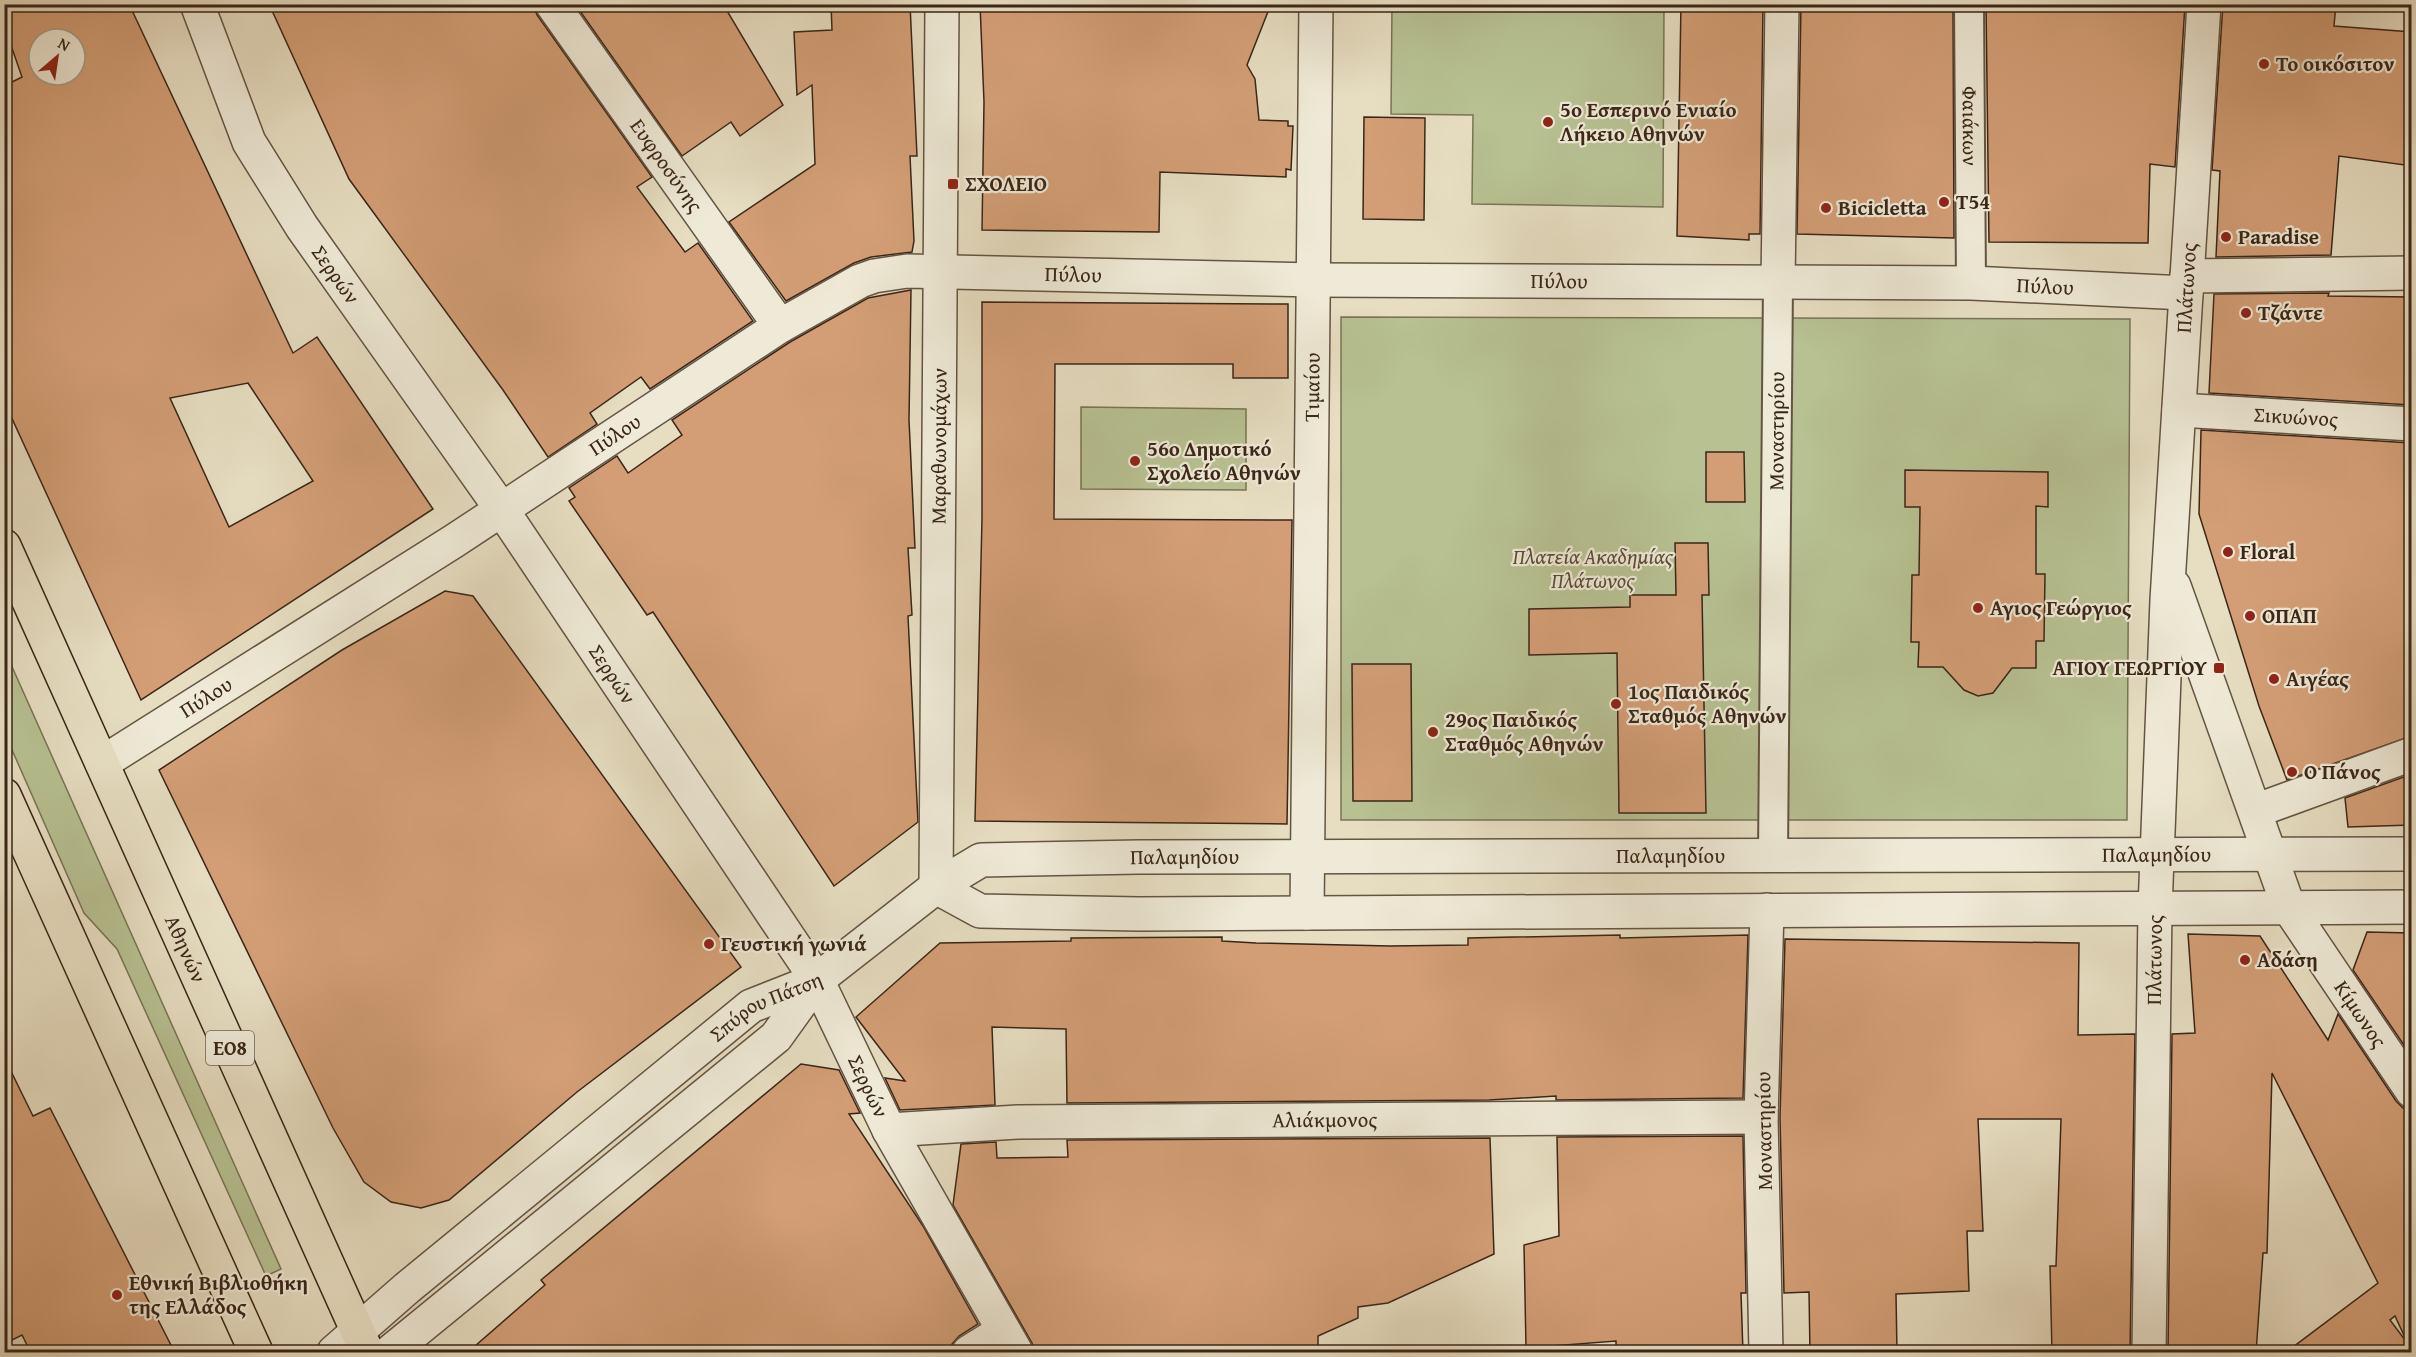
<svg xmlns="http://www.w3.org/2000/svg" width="2416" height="1357" font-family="'Gentium Book Plus',serif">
	<rect width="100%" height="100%" fill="#e7dec2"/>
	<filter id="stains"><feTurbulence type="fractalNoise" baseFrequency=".00333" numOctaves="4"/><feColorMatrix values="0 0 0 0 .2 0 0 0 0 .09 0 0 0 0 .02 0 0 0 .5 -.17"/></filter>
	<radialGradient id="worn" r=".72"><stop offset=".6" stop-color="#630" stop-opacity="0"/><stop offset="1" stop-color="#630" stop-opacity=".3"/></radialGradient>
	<g fill="#b7c192" stroke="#787455" stroke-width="1.5">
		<polygon points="1392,5 1664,5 1663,207 1472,204 1473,115 1391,114"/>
		<polygon points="1341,317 2130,319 2127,820 1341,820"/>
		<polygon points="1081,407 1246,409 1246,490 1081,489"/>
		<polygon points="5,651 281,1269 266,1276 117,949 84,913 5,734"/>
	</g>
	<g fill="#d39e76" stroke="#3a2618" stroke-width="1.5" fill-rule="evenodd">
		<path d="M4 4H129L293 353 317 337 433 509 141 700 4 401V86L22 77 4 25ZM39 39H75V75H39ZM248 383 313 481 229 527 170 398Z"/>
		<polygon points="269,4 533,4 537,15 652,177 637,187 685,252 698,243 753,321 650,389 641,377 590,413 597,424 548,457 503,390 349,179"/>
		<polygon points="575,4 723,4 783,105 740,136 731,122 682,156"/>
		<polygon points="831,4 910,4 917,156 910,156 914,241 912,252 871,257 854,263 786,301 729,222 815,164 812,85 797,95 794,32 832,30"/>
		<polygon points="980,4 1271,4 1247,65 1255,79 1259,120 1288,121 1288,126 1293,126 1291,170 1286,169 1286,177 1160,172 1159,232 982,230 984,102"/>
		<polygon points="1681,4 1763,4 1760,234 1749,234 1749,240 1677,236"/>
		<polygon points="1801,4 1953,4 1954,238 1797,234"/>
		<polygon points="1986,4 2185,4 2175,167 2150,164 2148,243 1989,242"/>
		<polygon points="2223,4 2336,4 2334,26 2412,32 2412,166 2339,156 2331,255 2216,257 2220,171 2212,170"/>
		<polygon points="1364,117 1425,118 1424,220 1363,219"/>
		<polygon points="911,290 909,420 915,548 908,548 912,615 908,616 918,822 834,886 653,612 647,615 569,501 575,497 569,488 617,456 628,473 682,435 672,420 790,342 868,298"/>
		<polygon points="2329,293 2328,296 2412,297 2411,405 2209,393 2214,294"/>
		<polygon points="982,302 1288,304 1288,378 1233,378 1233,364 1055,364 1054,519 1292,520 1287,824 975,821 982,518"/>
		<polygon points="2201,430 2411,443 2412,736 2287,780 2259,706 2199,514"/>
		<polygon points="1706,452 1744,452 1745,502 1706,502"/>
		<polygon points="1905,470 2048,472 2048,507 2036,506 2036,574 2045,574 2044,641 2036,641 2036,668 2012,668 1993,693 1978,696 1964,690 1943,667 1918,667 1919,642 1911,642 1912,575 1919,575 1920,507 1905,507"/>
		<polygon points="1675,543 1708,543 1709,595 1702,595 1706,813 1619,813 1617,653 1529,655 1529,609 1630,607 1630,595 1676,595"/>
		<polygon points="445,591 473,596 741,967 577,1092 449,1200 421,1208 391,1202 364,1182 333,1128 159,770 342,650"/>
		<polygon points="1352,664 1411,664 1412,801 1353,801"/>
		<polygon points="2412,774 2412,825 2348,827 2345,798"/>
		<polygon points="2367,932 2412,933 2412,1057 2353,970"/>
		<path d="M2188 934 2260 936 2328 1040 2338 1014 2396 1101 2403 1108 2412 1109V1353H2285L2378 1283 2272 1073 2267 1253H2263L2256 1353H2168L2172 1034 2195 1033ZM2395 1316 2408 1344 2390 1320Z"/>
		<polygon points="1620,935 1620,938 1748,935 1743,1098 1556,1100 1556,1096 1489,1100 1067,1103 1066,1029 992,1027 995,1105 900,1110 885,1078 905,1081 856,1017 940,943 1071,941 1071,938 1222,937 1222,941 1256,943 1390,946 1468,945 1468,938"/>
		<polygon points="1785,939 2079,943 2078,1035 2135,1034 2130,1353 2052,1353 2050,1266 2056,1266 2061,1119 1978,1119 1983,1231 1967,1231 1969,1291 1896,1294 1897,1353 1810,1353 1809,1292 1784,1293 1780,1117"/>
		<polygon points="4,1057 33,1116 50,1108 175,1353 31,1353 22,1335 4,1344"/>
		<polygon points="801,1064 839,1070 860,1113 849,1114 923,1226 978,1324 959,1336 952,1344 950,1353 467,1353 545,1285 541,1280"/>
		<polygon points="1743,1136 1746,1293 1741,1293 1743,1353 1616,1353 1616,1341 1526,1348 1524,1245 1559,1236 1557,1137"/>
		<polygon points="1490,1138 1494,1254 1388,1303 1358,1307 1358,1318 1318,1336 1318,1353 1035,1353 1032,1343 953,1205 961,1144 996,1142 997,1158 1068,1157 1067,1140"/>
	</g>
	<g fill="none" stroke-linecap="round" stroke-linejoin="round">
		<g stroke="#655442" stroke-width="32">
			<g id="pedestrian">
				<path id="s1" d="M1969 4 1971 283"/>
				<path id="s2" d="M1773 855 1778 282"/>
			</g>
		</g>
		<g stroke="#655442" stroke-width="36">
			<g id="minor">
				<path id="s3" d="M197 4 249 142 302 227 502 510 817 980 889 1130 1016 1352"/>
				<path id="s4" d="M552 4 780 326"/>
				<polyline points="2187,276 2412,273"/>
				<polyline points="1778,282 1782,4"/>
				<path id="s5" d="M2179 410 2412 424"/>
				<path id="s6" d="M102 763 454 541 780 326 860 281 874 276 907 271 1315 280 1971 283 2186 293"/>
				<polyline points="2255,811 2412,754"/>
				<path id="s7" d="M2289 908 2412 1091"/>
				<path id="s8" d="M1307 913 1316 4"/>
				<path id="s9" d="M889 1130 1018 1122 1761 1117"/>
				<polyline points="969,1352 1003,1331"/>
				<polyline points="1766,1352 1761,1117 1767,910"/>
				<path id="s10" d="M2149 1352 2155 909"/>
			</g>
		</g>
		<g stroke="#655442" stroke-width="36">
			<g id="tertiary">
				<polyline points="2174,586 2289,908"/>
				<polyline points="936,887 980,911 1139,914 2412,907"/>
				<path id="s11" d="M936 887 942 4"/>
				<path id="s12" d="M2155 909 2167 600 2204 4"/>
				<path id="s13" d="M334 1352 407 1288 751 1006 817 980 936 887 981 860 1139 857 2412 854"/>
				<polyline points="390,1352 776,1037 817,980"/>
			</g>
		</g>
		<g stroke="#3a2618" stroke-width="36">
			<g id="trunk">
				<path id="s14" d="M4 546 367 1352"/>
				<polyline points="4,795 256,1352"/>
			</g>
		</g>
		<use href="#pedestrian" stroke="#efead7" stroke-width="28"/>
		<use href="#minor" stroke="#efead7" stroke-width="33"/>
		<use href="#tertiary" stroke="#efead7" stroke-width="33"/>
		<use href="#trunk" stroke="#e7dec2" stroke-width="33"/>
	</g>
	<g fill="#8f2418" stroke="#efead7" stroke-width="2">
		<circle cx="2264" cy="64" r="6"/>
		<circle cx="1548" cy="122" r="6"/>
		<rect x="947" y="178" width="12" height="12" rx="3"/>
		<circle cx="1944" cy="202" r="6"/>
		<circle cx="1826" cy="208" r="6"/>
		<circle cx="2226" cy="237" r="6"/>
		<circle cx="2246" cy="313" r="6"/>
		<circle cx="1135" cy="461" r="6"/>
		<circle cx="2228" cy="552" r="6"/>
		<circle cx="1978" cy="608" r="6"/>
		<circle cx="2250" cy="616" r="6"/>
		<rect x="2213" y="662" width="12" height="12" rx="3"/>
		<circle cx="2274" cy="679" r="6"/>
		<circle cx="1616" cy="704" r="6"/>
		<circle cx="1433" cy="732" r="6"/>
		<circle cx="2292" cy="772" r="6"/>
		<circle cx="709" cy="944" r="6"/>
		<circle cx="2245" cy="960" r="6"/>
		<circle cx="117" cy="1295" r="6"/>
	</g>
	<g text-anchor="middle" stroke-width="4.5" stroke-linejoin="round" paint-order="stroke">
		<rect fill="#efead7" stroke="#706151" stroke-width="1.5" x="206" y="1031" width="48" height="34" rx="4.5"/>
		<g font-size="20" font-weight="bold" fill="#3a2618">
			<text x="230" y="1055">ΕΟ8</text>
		</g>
		<g font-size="21" font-weight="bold" fill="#3a2618" stroke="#efead7" text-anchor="start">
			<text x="2276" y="71">Το οικόσιτον</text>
			<text x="1560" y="117">5ο Εσπερινό Ενιαίο<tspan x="1560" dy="24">Λήκειο Αθηνών</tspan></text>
			<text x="965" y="191">ΣΧΟΛΕΙΟ</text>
			<text x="1956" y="209">T54</text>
			<text x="1838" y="215">Bicicletta</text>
			<text x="2238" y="244">Paradise</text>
			<text x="2258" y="320">Τζάντε</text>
			<text x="1147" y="456">56ο Δημοτικό<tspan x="1147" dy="24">Σχολείο Αθηνών</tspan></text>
			<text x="2240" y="559">Floral</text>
			<text x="1990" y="615">Αγιος Γεώργιος</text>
			<text x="2262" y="623">ΟΠΑΠ</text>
			<text x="2207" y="675" text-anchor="end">ΑΓΙΟΥ ΓΕΩΡΓΙΟΥ</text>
			<text x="2286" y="686">Αιγέας</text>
			<text x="1628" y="699">1ος Παιδικός<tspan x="1628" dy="24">Σταθμός Αθηνών</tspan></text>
			<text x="1445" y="727">29ος Παιδικός<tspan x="1445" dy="24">Σταθμός Αθηνών</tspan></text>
			<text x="2304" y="779">Ο Πάνος</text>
			<text x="721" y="951">Γευστική γωνιά</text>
			<text x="2257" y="967">Αδάση</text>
			<text x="129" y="1290">Εθνική Βιβλιοθήκη<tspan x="129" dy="24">της Ελλάδος</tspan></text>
		</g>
		<g font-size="21" fill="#3a2618" stroke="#efead7">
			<text dy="7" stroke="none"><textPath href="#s1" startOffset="122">Φαιάκων</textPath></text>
			<text dy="7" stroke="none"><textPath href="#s4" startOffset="198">Ευφροσύνης</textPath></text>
			<text dy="7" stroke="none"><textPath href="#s3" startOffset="306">Σερρών</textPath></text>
			<text dy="7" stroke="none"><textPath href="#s6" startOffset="1113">Πύλου</textPath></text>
			<text dy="7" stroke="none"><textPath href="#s6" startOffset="1599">Πύλου</textPath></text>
			<text dy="7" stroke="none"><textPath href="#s6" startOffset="2085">Πύλου</textPath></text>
			<text dy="7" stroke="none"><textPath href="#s12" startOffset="622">Πλάτωνος</textPath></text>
			<text dy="7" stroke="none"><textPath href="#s8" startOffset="526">Τιμαίου</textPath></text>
			<text dy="7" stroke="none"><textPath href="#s5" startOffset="117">Σικυώνος</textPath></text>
			<text dy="7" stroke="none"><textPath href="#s2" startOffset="424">Μοναστηρίου</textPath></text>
			<text dy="7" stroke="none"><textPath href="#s6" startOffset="609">Πύλου</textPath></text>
			<text dy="7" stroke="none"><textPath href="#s11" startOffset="441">Μαραθωνομάχων</textPath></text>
			<text dy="7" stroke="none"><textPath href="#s3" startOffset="792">Σερρών</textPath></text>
			<text dy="7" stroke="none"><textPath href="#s6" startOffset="123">Πύλου</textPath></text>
			<text dy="7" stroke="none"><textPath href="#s13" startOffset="1992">Παλαμηδίου</textPath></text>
			<text dy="7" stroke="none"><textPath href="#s13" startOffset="1506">Παλαμηδίου</textPath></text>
			<text dy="7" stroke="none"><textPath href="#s13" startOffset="1020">Παλαμηδίου</textPath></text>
			<text dy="7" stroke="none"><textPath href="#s14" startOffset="442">Αθηνών</textPath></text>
			<text dy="7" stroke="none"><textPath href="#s10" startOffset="392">Πλάτωνος</textPath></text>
			<text dy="7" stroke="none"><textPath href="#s7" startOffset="128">Κίμωνος</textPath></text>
			<text dy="7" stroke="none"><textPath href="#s13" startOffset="555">Σπύρου Πάτση</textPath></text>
			<text dy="7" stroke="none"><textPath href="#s3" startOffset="1278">Σερρών</textPath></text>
			<text dy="7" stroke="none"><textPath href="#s9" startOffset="436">Αλιάκμονος</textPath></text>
			<text transform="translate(1764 1131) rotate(-91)" y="7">Μοναστηρίου</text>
		</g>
		<g font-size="21" font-style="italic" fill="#594d36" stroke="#efead7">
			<text x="1593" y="564">Πλατεία Ακαδημίας<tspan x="1593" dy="24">Πλάτωνος</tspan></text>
		</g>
	</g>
	<rect width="2416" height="1357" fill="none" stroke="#e7dec2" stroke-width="24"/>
	<rect x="6" y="6" width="2404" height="1345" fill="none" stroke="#3a2618" stroke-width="3"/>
	<rect x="12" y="12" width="2392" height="1333" fill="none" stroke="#3a2618" stroke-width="1.5"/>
	<g transform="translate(57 57) rotate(29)"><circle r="28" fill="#efead7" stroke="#a79c8b" stroke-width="1.5"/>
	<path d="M0-4.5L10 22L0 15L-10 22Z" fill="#8f2418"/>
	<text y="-9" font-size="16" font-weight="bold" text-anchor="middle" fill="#3a2618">N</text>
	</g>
	<rect width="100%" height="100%" filter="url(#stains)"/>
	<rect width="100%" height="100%" fill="url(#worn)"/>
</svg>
